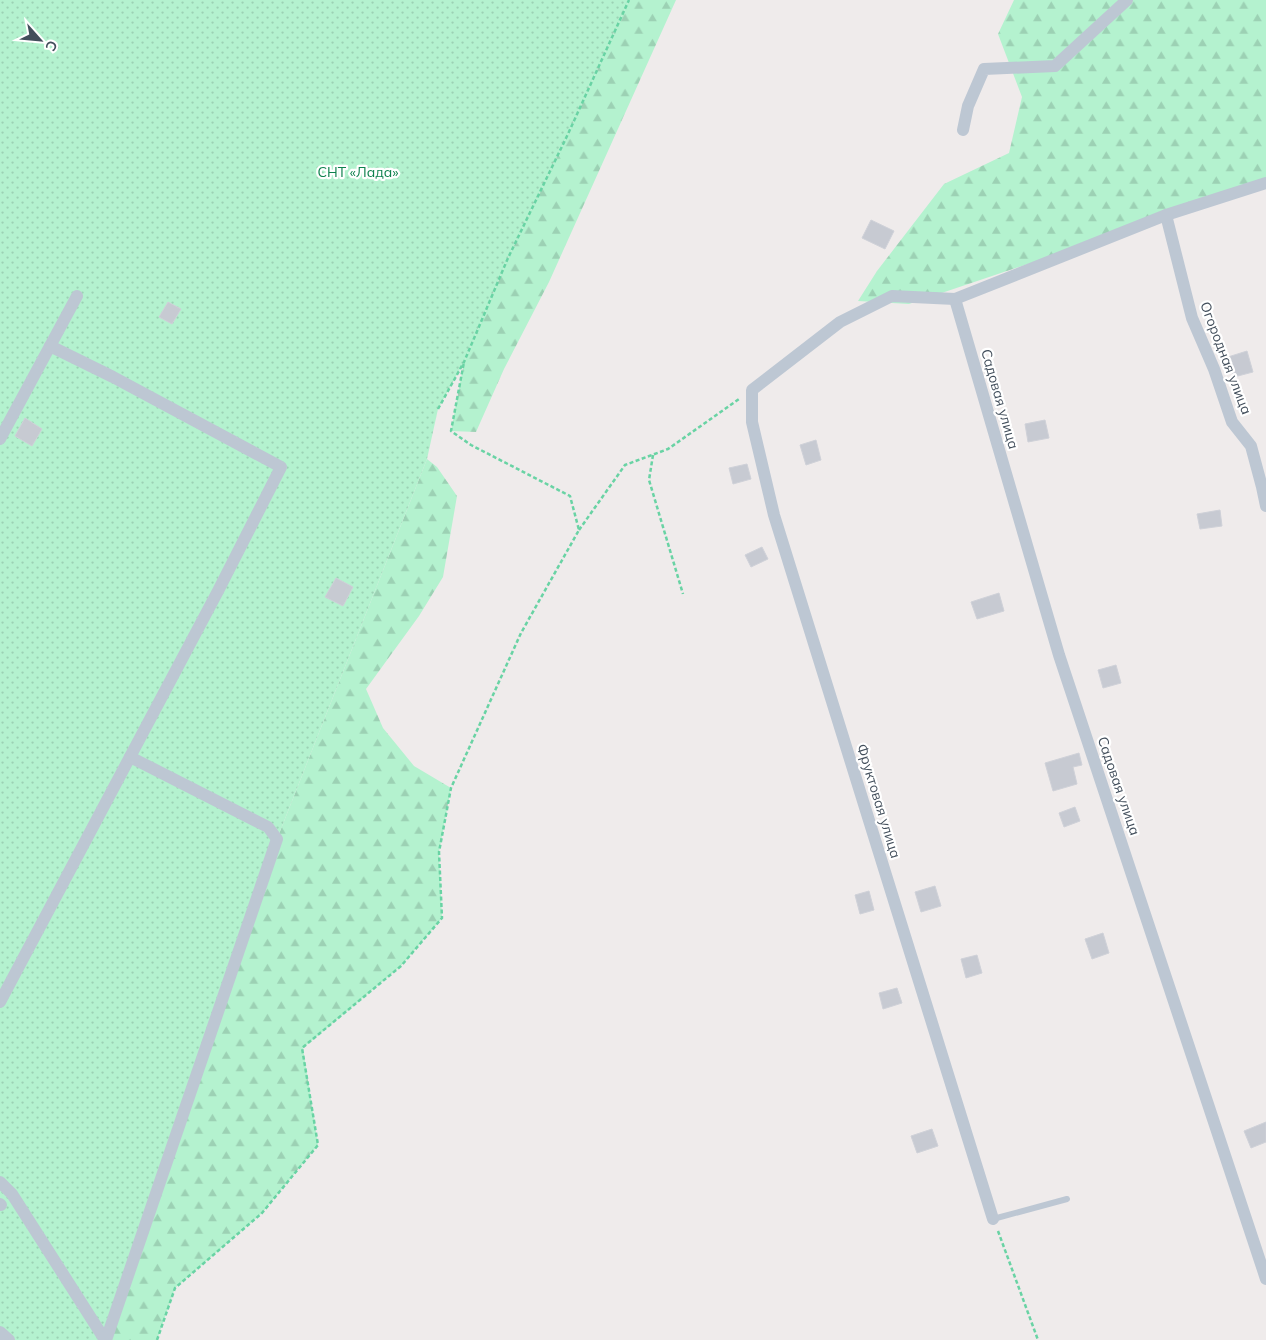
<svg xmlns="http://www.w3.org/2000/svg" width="1266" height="1340" font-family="Mulish,sans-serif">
	<defs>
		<pattern id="forest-firs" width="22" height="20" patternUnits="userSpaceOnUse" patternTransform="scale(1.25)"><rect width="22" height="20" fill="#b4f2cf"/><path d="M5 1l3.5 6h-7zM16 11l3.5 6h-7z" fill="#9cd1b4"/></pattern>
		<pattern id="garden-dots" width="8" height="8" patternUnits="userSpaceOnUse" patternTransform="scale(1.25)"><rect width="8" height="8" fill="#b4f2cf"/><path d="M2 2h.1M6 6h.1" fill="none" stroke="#9cd1b4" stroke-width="1.8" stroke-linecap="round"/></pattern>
	</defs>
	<rect width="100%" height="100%" fill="#efebeb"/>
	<g fill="url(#forest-firs)">
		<polygon points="629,0 676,0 549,282 504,369 476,432 451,431 464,362 508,258 568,134"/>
		<polygon points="1014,0 1266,0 1266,184 909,304 858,301 877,271 944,184 1009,153 1022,97 998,34"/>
		<polygon points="427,459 437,467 457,496 443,577 419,616 366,689 383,728 414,766 451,788 439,852 442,918 401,966 303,1048 318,1145 262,1213 175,1288 157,1340 106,1340 277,839"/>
	</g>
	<polygon fill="url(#garden-dots)" points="0,0 629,0 568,134 508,258 464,362 438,409 427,459 277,839 106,1340 0,1340"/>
	<g fill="#c7cad2" stroke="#cfd1d8">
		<polygon points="871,220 894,231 885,249 862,238"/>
		<polygon points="168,302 181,309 172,324 159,317"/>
		<polygon points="1247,351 1253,372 1234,377 1228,357"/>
		<polygon points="25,418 42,429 32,446 15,436"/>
		<polygon points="1045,420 1049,438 1028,442 1025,424"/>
		<polygon points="816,440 821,460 806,465 800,445"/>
		<polygon points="747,464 751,479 733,484 729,468"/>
		<polygon points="1220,510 1222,526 1200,529 1197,514"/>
		<polygon points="762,547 768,559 751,567 745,555"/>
		<polygon points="336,578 353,587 343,606 325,597"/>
		<polygon points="999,593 1004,611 977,619 971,602"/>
		<polygon points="1116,665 1121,683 1103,688 1098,670"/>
		<polygon points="1079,753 1082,765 1073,767 1077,784 1053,791 1045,763"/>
		<polygon points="1075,807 1080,821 1064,827 1059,813"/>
		<polygon points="935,886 941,906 921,912 915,892"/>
		<polygon points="869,891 874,910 860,914 855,895"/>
		<polygon points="1103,933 1109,953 1092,959 1085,939"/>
		<polygon points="977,955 982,973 966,978 961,959"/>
		<polygon points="897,988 902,1003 883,1009 879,993"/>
		<polygon points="1266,1122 1266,1142 1251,1148 1244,1131"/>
		<polygon points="932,1129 938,1146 917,1153 911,1136"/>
	</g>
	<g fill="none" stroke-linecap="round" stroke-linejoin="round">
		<g stroke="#69d3a4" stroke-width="2.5" stroke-dasharray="4 2.5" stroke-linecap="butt">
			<polyline points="438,409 464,362 508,258 568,134 629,0"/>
			<polyline points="653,455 649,480 683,594"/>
			<polyline points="579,530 625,465 668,449 739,399"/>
			<polyline points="998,1231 1038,1340"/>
			<polyline points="157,1340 175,1288 262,1213 318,1145 302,1048 401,966 442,918 439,852 451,788 521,633 579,530 570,496 471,445 451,431 464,362"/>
		</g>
		<polyline stroke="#bdc7d3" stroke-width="6" points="993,1219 1067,1199"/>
		<g stroke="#bdc7d3" stroke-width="12">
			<polyline points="963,130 968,106 984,69 1055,66 1127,0"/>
			<polyline points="1166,215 1192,318 1214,369 1232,422 1251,446 1262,487 1266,506"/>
			<polyline points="955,299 1059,655 1266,1279"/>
			<polyline points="0,439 77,296"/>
			<polyline points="0,1002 218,591 281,467 113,377 50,346"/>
			<polyline points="0,1182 12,1194 105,1340"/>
			<polyline points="0,1204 1,1205"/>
			<polyline points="993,1219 774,515 752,422 752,390 840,322 892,296 955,299 1166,215 1266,183"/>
			<polyline points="0,1332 9,1340"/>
			<polyline points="106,1340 277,839 268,827 130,757"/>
		</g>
	</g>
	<g text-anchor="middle" stroke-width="4.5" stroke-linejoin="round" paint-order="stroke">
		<g font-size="14" fill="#0e814d" stroke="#fff">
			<text x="358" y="177">СНТ «Лада»</text>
		</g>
		<g font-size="14" fill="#424e5b" stroke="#fff">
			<text transform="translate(1226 358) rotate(69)" y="5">Огородная улица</text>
			<text transform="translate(1000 399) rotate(74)" y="5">Садовая улица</text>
			<text transform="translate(1119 786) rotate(71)" y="5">Садовая улица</text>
			<text transform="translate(879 801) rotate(73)" y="5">Фруктовая улица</text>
		</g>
	</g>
	<g transform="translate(40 40) rotate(117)" stroke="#ffffff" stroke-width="4" paint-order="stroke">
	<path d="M0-4L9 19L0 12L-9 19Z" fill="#424e5b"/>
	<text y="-8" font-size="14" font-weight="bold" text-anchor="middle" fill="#424e5b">С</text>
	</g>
</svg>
